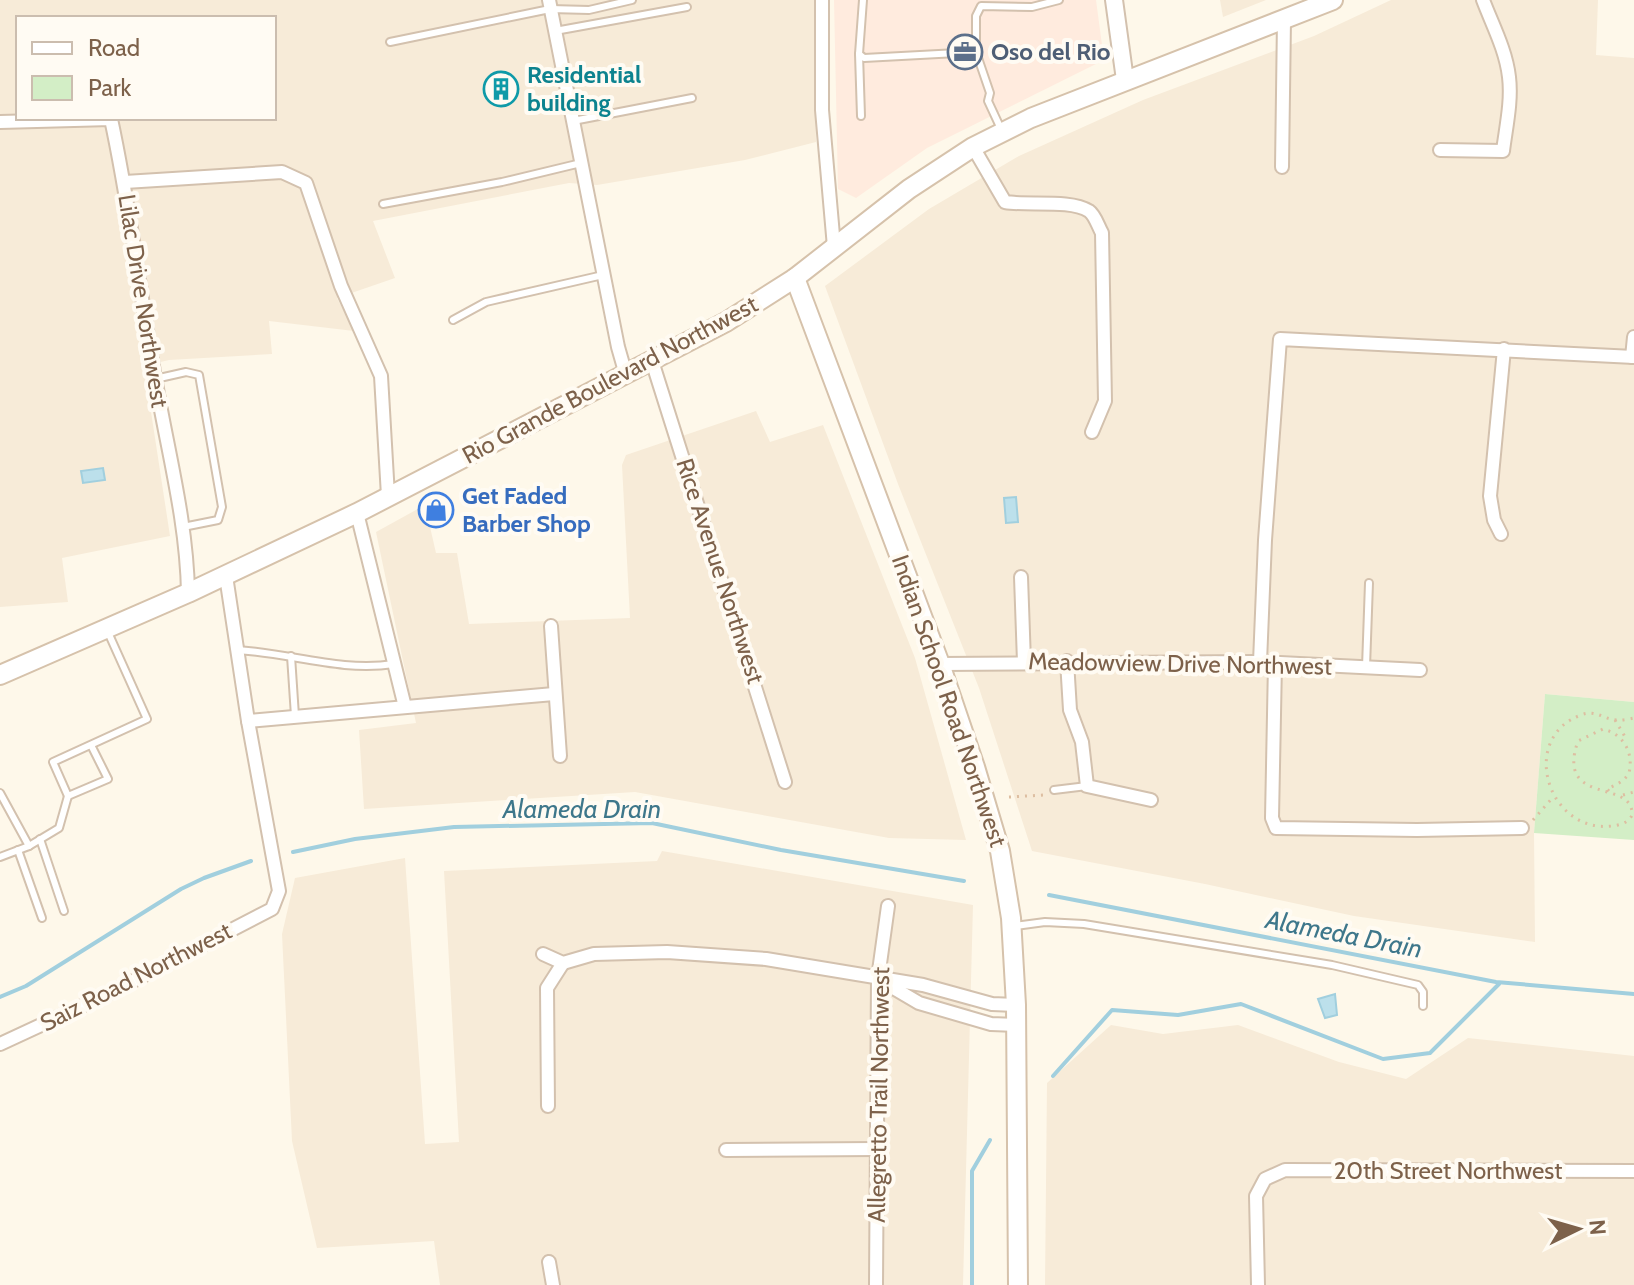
<svg xmlns="http://www.w3.org/2000/svg" width="1634" height="1285" font-family="Cabin,sans-serif">
	<rect width="100%" height="100%" fill="#fef8ea"/>
	<g fill="#f7ebd8" fill-rule="evenodd">
		<path d="M0 0H814L816 142 745 160 597 185 569 183 373 221 395 278 337 298 354 331 269 321 272 354 169 360 144 366 170 536 62 558 68 602 0 607ZM18 18H274V118H18Z"/>
		<polygon points="1220,0 1266,0 1223,17"/>
		<polygon points="1391,0 1598,0 1596,55 1634,58 1634,702 1545,694 1534,833 1535,942 1354,916 1205,884 1032,851 979,688 898,484 825,286 929,209 1019,156 1143,100 1314,36"/>
		<polygon points="756,411 770,442 823,425 915,658 966,840 889,838 635,792 364,809 359,730 416,723 376,532 425,505 436,553 457,553 469,624 630,618 622,465 626,455"/>
		<polygon points="662,851 973,905 963,1285 440,1285 434,1241 317,1248 292,1141 282,934 295,878 405,858 425,1144 459,1142 444,871 657,861"/>
		<polygon points="1111,1025 1163,1034 1238,1025 1339,1062 1406,1079 1468,1038 1634,1056 1634,1285 1045,1285 1047,1083"/>
	</g>
	<polygon fill="#ffebde" points="834,0 1096,0 1104,60 927,148 856,198 838,189"/>
	<polygon fill="#d3eec6" points="1545,694 1634,702 1634,840 1534,833"/>
	<g fill="#bce0eb" stroke="#a1cfde" stroke-width="2">
		<polygon points="103,468 105,480 83,483 81,471"/>
		<polygon points="1016,497 1018,522 1006,523 1004,498"/>
		<polygon points="1335,994 1337,1015 1325,1018 1318,999"/>
	</g>
	<g fill="none" stroke-linecap="round" stroke-linejoin="round">
		<g stroke="#a1cfde" stroke-width="4">
			<polyline points="293,852 355,839 454,827 652,823 781,850 964,881"/>
			<polyline points="1049,895 1496,982 1634,994"/>
			<polyline points="0,997 26,986 181,889 204,878 251,861"/>
			<polyline points="1053,1076 1112,1010 1178,1015 1241,1004 1383,1059 1430,1053 1499,984"/>
			<polyline points="972,1285 972,1171 990,1140"/>
		</g>
		<g stroke="#d3c1ae" stroke-width="10">
			<g id="service">
				<polyline points="863,0 859,54 864,58 976,52"/>
				<polyline points="555,31 687,7"/>
				<polyline points="390,42 550,9 589,10 632,0"/>
				<polyline points="859,54 861,116"/>
				<polyline points="573,121 692,98"/>
				<polyline points="1001,129 988,101 990,93 976,52 976,16 981,6 1032,7 1059,0"/>
				<polyline points="383,204 502,182 581,163"/>
				<polyline points="453,320 486,302 603,275"/>
				<polyline points="155,379 186,372 199,375 222,507 218,520 183,527"/>
				<path d="M237 650C291 653 340 672 394 664"/>
				<polyline points="291,656 295,716"/>
				<polyline points="1366,667 1369,583"/>
				<polyline points="91,745 108,779 68,796 53,762 147,719 107,630"/>
				<polyline points="1054,790 1087,786"/>
				<polyline points="0,793 29,846 0,857"/>
				<polyline points="40,839 64,911"/>
				<polyline points="29,846 59,828 68,796"/>
				<polyline points="18,850 42,918"/>
				<polyline points="1015,926 1045,922 1084,924 1332,965 1418,985 1423,992 1423,1006"/>
			</g>
		</g>
		<g stroke="#d3c1ae" stroke-width="16">
			<g id="minor">
				<polyline points="549,0 618,347 626,375"/>
				<polyline points="822,0 822,110 834,247"/>
				<path d="M0 122 111 119C130 206 140 295 156 383 168 452 187 523 188 593"/>
				<path d="M973 147 1005 202C1028 206 1070 199 1089 211 1095 215 1098 226 1102 233L1105 401 1092 432"/>
				<path d="M1440 150 1503 151C1506 127 1512 101 1509 77 1506 50 1492 24 1483 0"/>
				<polyline points="1282,167 1284,19"/>
				<polyline points="125,182 282,172 306,183 341,286 381,376 388,496"/>
				<polyline points="1632,357 1634,337"/>
				<polyline points="652,361 785,782"/>
				<polyline points="357,513 405,707"/>
				<polyline points="1501,534 1494,520 1490,496 1504,349"/>
				<polyline points="1021,577 1024,662"/>
				<polyline points="551,626 560,756"/>
				<polyline points="1067,661 1070,710 1082,742 1087,786 1151,800"/>
				<polyline points="1260,662 1265,540 1280,339 1634,357"/>
				<polyline points="1275,663 1272,818 1276,828 1417,830 1522,828"/>
				<polyline points="940,664 1260,662 1420,670"/>
				<polyline points="248,721 554,694"/>
				<polyline points="543,954 563,963 594,954 667,952 766,959 923,985 992,1004 1016,1005"/>
				<polyline points="885,983 919,1003 991,1024 1017,1025"/>
				<polyline points="0,1044 108,994 272,909 279,891 248,721 226,576"/>
				<polyline points="548,1106 547,988 563,963"/>
				<polyline points="726,1150 877,1149"/>
				<polyline points="549,1262 553,1285"/>
				<polyline points="876,1285 878,978 888,906"/>
				<polyline points="1258,1285 1256,1196 1265,1179 1285,1170 1634,1171"/>
			</g>
		</g>
		<g stroke="#d3c1ae" stroke-width="20">
			<polyline id="tertiary" points="1114,0 1125,80"/>
		</g>
		<g stroke="#d6c2ab" stroke-width="22">
			<g id="secondary">
				<polyline points="795,278 940,664 975,767 1000,851 1011,918 1016,1005 1018,1285"/>
				<polyline points="0,675 188,593 357,513 726,322 795,278 909,189 973,147 1031,118 1333,0"/>
			</g>
		</g>
		<g stroke="#ddbea1" stroke-width="3" stroke-dasharray="2 6" stroke-linecap="butt">
			<polyline points="1615,720 1627,740"/>
			<path d="M1609 791 1607 789C1615 785 1624 782 1629 773 1634 752 1623 734 1603 729L1578 741C1555 807 1634 778 1632 815 1629 823 1619 825 1612 826 1548 834 1518 738 1581 715 1595 709 1603 719 1616 720 1621 721 1629 719 1634 718"/>
			<polyline points="1623,795 1634,792"/>
			<polyline points="1009,797 1044,795"/>
			<polyline points="1533,820 1554,796"/>
		</g>
		<use href="#service" stroke="#fff" stroke-width="6"/>
		<use href="#minor" stroke="#fff" stroke-width="12"/>
		<use href="#tertiary" stroke="#fff" stroke-width="16"/>
		<use href="#secondary" stroke="#fff" stroke-width="18"/>
	</g>
	<defs>
		<g id="office-ring" transform="scale(1.8)"><circle r="9.5" fill="#fffbf3" stroke="#5c6f8a" stroke-width="1.5"/><path d="M-6-3h4V-5.5h4V-3h4V5H-6ZM-1-4.5V-3h2v-1.5ZM-6 0V1H6V0Z" fill="#5c6f8a"/></g>
		<g id="building-ring" transform="scale(1.8)"><circle r="9.5" fill="#fffbf3" stroke="#0f9aa8" stroke-width="1.5"/><path d="M-4-6H4V6H1V3H-1V6H-4ZM-2.5-4.3h1.7v1.8h-1.7ZM.8-4.3h1.7v1.8H.8ZM-2.5-1h1.7V.8h-1.7ZM.8-1h1.7V.8H.8Z" fill="#0f9aa8"/></g>
		<g id="shop-ring" transform="scale(1.8)"><circle r="9.5" fill="#fffbf3" stroke="#3f7fe0" stroke-width="1.5"/><path d="M-5-2.5h2.3a2.7 3.5 0 0 1 5.4 0H5L5.5 6h-11ZM-1.5-2.5h3a1.5 2.3 0 0 0-3 0Z" fill="#3f7fe0"/></g>
	</defs>
	<g fill-rule="evenodd">
		<use href="#office-ring" x="965" y="52"/>
		<use href="#building-ring" x="501" y="89"/>
		<use href="#shop-ring" x="436" y="510"/>
	</g>
	<g text-anchor="middle" stroke-width="8" stroke-linejoin="round" paint-order="stroke">
		<g font-size="24" font-weight="bold" fill="#4e5e75" stroke="#fffbf3" text-anchor="start">
			<text x="991" y="60">Oso del Rio</text>
		</g>
		<g font-size="24" font-weight="bold" fill="#0d838f" stroke="#fffbf3" text-anchor="start">
			<text x="527" y="83">Residential<tspan x="527" dy="28">building</tspan></text>
		</g>
		<g font-size="24" fill="#7d614a" stroke="#fffbf3">
			<text transform="translate(143 301) rotate(81)" y="8">Lilac Drive Northwest</text>
			<text transform="translate(610 380) rotate(-28)" y="8">Rio Grande Boulevard Northwest</text>
			<text transform="translate(720 571) rotate(72)" y="8">Rice Avenue Northwest</text>
			<text transform="translate(1180 664) rotate(1)" y="8">Meadowview Drive Northwest</text>
			<text transform="translate(949 701) rotate(71)" y="8">Indian School Road Northwest</text>
			<text transform="translate(136 977) rotate(-27)" y="8">Saiz Road Northwest</text>
			<text transform="translate(879 1095) rotate(-89)" y="8">Allegretto Trail Northwest</text>
			<text x="1448" y="1179">20th Street Northwest</text>
		</g>
		<g font-size="24" font-weight="bold" fill="#366cbe" stroke="#fffbf3" text-anchor="start">
			<text x="462" y="504">Get Faded<tspan x="462" dy="28">Barber Shop</tspan></text>
		</g>
		<g font-size="26" font-style="italic" fill="#3e778b" stroke="#fffbf3">
			<text x="582" y="818">Alameda Drain</text>
			<text transform="translate(1344 934) rotate(11)" y="9">Alameda Drain</text>
		</g>
	</g>
	<rect x="16" y="16" width="260" height="104" fill="#fffbf3" stroke="#cbbdaf" stroke-width="2"/>
	<rect x="32" y="42" width="40" height="12" fill="#ffffff" stroke="#cbbdaf" stroke-width="2"/>
	<text x="88" y="56" font-size="24" fill="#7d614a">Road</text>
	<rect x="32" y="76" width="40" height="24" fill="#d3eec6" stroke="#cbbdaf" stroke-width="2"/>
	<text x="88" y="96" font-size="24" fill="#7d614a">Park</text>
	<g transform="translate(1578 1229) rotate(85)" stroke="#fffbf3" stroke-width="6" paint-order="stroke">
	<path d="M0-6L14 30L0 20L-14 30Z" fill="#7d614a"/>
	<text y="-12" font-size="22" font-weight="bold" text-anchor="middle" fill="#7d614a">N</text>
	</g>
</svg>
